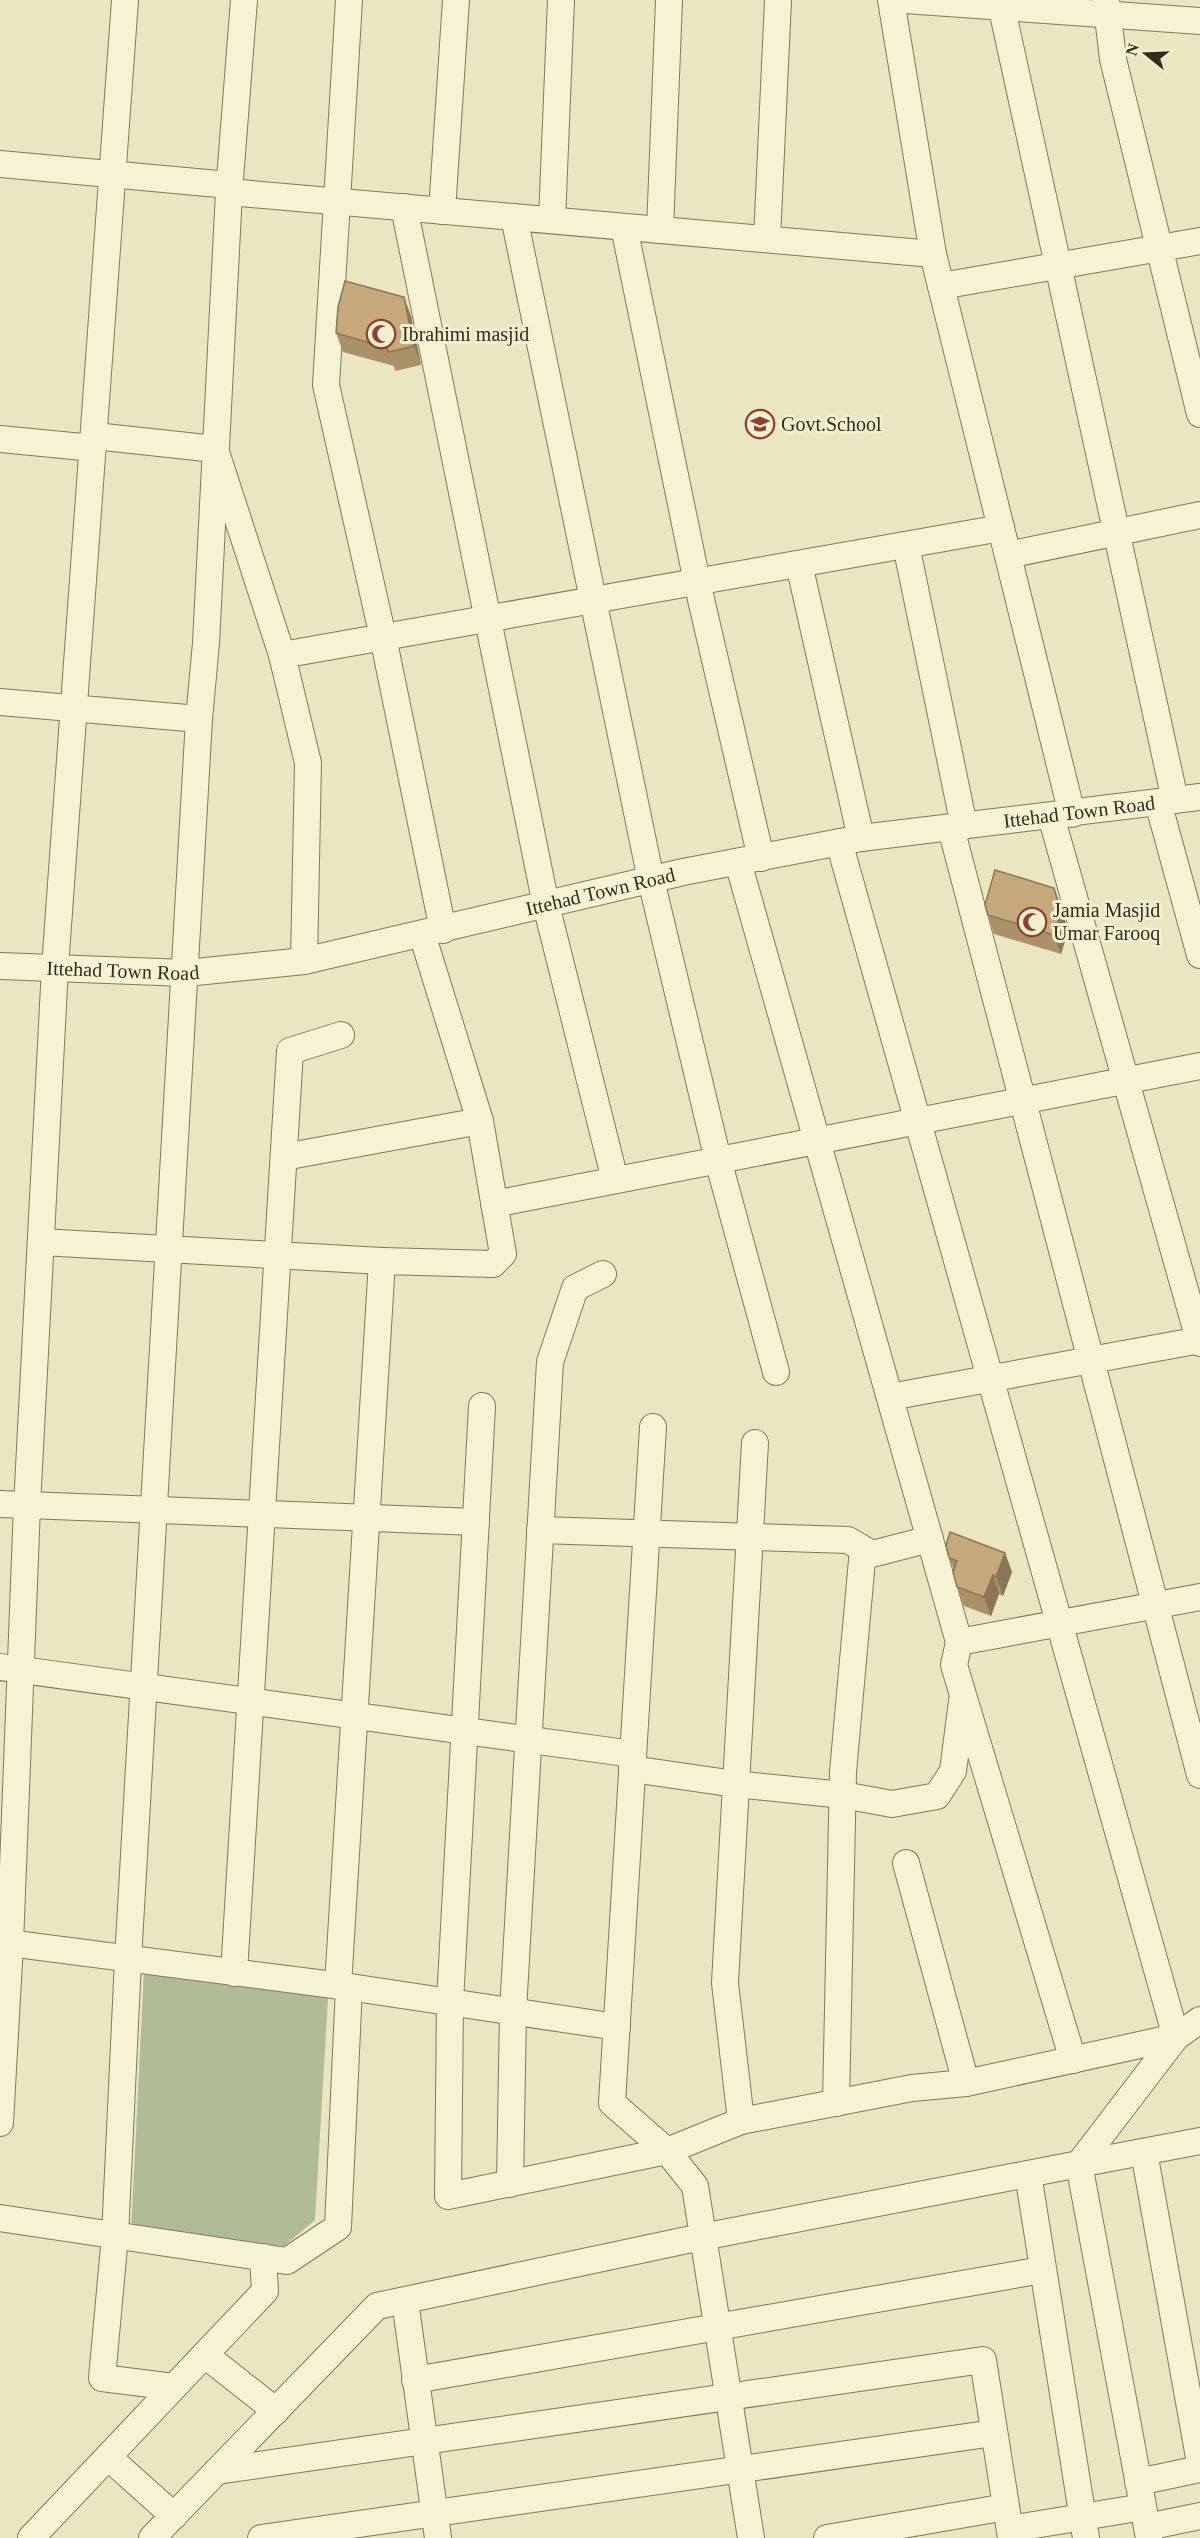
<svg xmlns="http://www.w3.org/2000/svg" width="1200" height="2538" font-family="Georgia,serif">
	<rect width="100%" height="100%" fill="#eae6c2"/>
	<polygon fill="#b0bc95" points="144,1971 328,1998 315,2220 284,2246 131,2232"/>
	<g fill="none" stroke-linecap="round" stroke-linejoin="round">
		<g stroke="#82785a" stroke-width="28">
			<g id="minor">
				<polyline points="349,0 326,385 383,637 443,930"/>
				<polyline points="891,0 933,254 1072,814"/>
				<polyline points="905,0 1200,21"/>
				<polyline points="1000,0 1175,800"/>
				<polyline points="1106,0 1113,59 1200,414"/>
				<polyline points="0,164 229,185"/>
				<polyline points="229,192 933,254"/>
				<polyline points="404,207 546,905 615,1180"/>
				<polyline points="442,211 456,0"/>
				<polyline points="514,217 651,880 718,1160 776,1372"/>
				<polyline points="552,220 561,0"/>
				<polyline points="624,227 697,582 761,858"/>
				<polyline points="660,230 669,0"/>
				<polyline points="767,239 778,0"/>
				<polyline points="941,286 1200,241"/>
				<polyline points="95,436 215,449 282,655 308,763 304,961"/>
				<polyline points="0,439 93,448"/>
				<polyline points="906,545 964,826"/>
				<polyline points="1008,555 1200,515"/>
				<polyline points="799,564 861,838"/>
				<polyline points="282,655 1001,528"/>
				<polyline points="0,702 199,719"/>
				<polyline points="1158,802 1200,955"/>
				<polyline points="1051,816 1200,1343"/>
				<polyline points="951,828 1200,1775"/>
				<polyline points="738,862 959,1642 954,1665 1073,2060"/>
				<path id="s1" d="M0 966 186 973 304 961 683 872 861 838 1200 797"/>
				<polyline points="284,1157 480,1121"/>
				<polyline points="494,1204 1200,1066"/>
				<polyline points="41,1242 382,1261"/>
				<polyline points="890,1397 1200,1340"/>
				<polyline points="482,1406 450,2002 448,2196 667,2151 741,2121 912,2088 966,2083 1176,2037 839,842"/>
				<polyline points="653,1427 612,2103 667,2151 695,2186 751,2538"/>
				<polyline points="0,1504 476,1522"/>
				<polyline points="540,1530 848,1540 872,1554 930,1539"/>
				<polyline points="959,1642 1200,1597"/>
				<polyline points="0,1667 633,1754"/>
				<polyline points="632,1769 735,1784 843,1795 892,1804 937,1796 953,1771 962,1701"/>
				<polyline points="906,1863 966,2083"/>
				<polyline points="0,1942 349,1987 617,2027"/>
				<polyline points="234,1973 290,1051 341,1035"/>
				<polyline points="338,1986 382,1261 493,1264 503,1254 480,1121 422,934"/>
				<polyline points="836,2103 843,1772 863,1549"/>
				<polyline points="741,2121 725,1983 755,1443"/>
				<polyline points="0,2123 10,1944 27,1506 55,967 125,0"/>
				<polyline points="1144,2152 1200,2463"/>
				<polyline points="1028,2174 1086,2538"/>
				<polyline points="510,2184 513,2011 550,1362 575,1288 603,1274"/>
				<polyline points="0,2218 287,2261 338,2227 349,1987"/>
				<polyline points="405,2301 438,2538"/>
				<polyline points="205,2355 276,2411"/>
				<polyline points="415,2380 1042,2270"/>
				<polyline points="174,2387 102,2378 115,2236 128,1960 199,719 206,643 229,192 244,0"/>
				<polyline points="108,2457 174,2516"/>
				<polyline points="217,2471 983,2360 1011,2538"/>
				<polyline points="1138,2482 1200,2469"/>
				<polyline points="1147,2527 1200,2516"/>
				<polyline points="1010,2529 1143,2507"/>
				<polyline points="31,2538 265,2291 263,2257"/>
				<polyline points="152,2538 377,2306 687,2240 1079,2164 1176,2037 1200,2020"/>
				<polyline points="261,2538 994,2433"/>
				<polyline points="827,2538 1006,2507"/>
				<polyline points="1149,2538 1079,2164 1200,2141"/>
			</g>
		</g>
		<use href="#minor" stroke="#f6f2d4" stroke-width="26"/>
	</g>
	<g fill="#aa9169">
		<polygon points="411,316 421,365 395,371 394,366 343,352 336,333"/>
		<polygon points="1061,907 1068,931 1061,954 994,934 988,915"/>
		<polygon points="1005,1553 1012,1572 1003,1596 999,1594 991,1616 964,1606 957,1587 954,1570 949,1558"/>
	</g>
	<g fill="#8b7655">
		<polygon points="404,297 411,316 421,365 414,346"/>
		<polygon points="1054,888 1061,907 1068,931 1061,954 1054,935"/>
		<polygon points="1005,1553 1012,1572 1003,1596 996,1577"/>
		<polygon points="993,1575 999,1594 991,1616 984,1597"/>
	</g>
	<g fill="#c6a97a" stroke="#8b7655" stroke-width="1.5">
		<polygon points="345,281 404,297 414,346 388,352 387,348 336,333 338,307"/>
		<polygon points="995,870 1054,888 1061,912 1054,935 988,915 985,905"/>
		<polygon points="950,1532 1005,1553 996,1577 993,1575 984,1597 957,1587 953,1572 957,1561 949,1558 946,1545"/>
	</g>
	<defs>
		<g id="mosque-ring" transform="scale(1.5)"><circle r="9.5" fill="#f2efd0" stroke="#8d412f" stroke-width="1.5"/><path d="M3.5-4.9A6 6 0 1 0 3.5 4.9A5 5 0 1 1 3.5-4.9Z" fill="#8d412f"/></g>
		<g id="school-ring" transform="scale(1.5)"><circle r="9.5" fill="#f2efd0" stroke="#8d412f" stroke-width="1.5"/><path d="M0-5L7-2L0 1L-7-2ZM-4 1L0 2.5L4 1V4Q0 6-4 4Z" fill="#8d412f"/></g>
	</defs>
	<g fill-rule="evenodd">
		<use href="#mosque-ring" x="381" y="334"/>
		<use href="#school-ring" x="760" y="424"/>
		<use href="#mosque-ring" x="1032" y="922"/>
	</g>
	<g text-anchor="middle" stroke-width="6" stroke-linejoin="round" paint-order="stroke">
		<g font-size="20" fill="#332c1e" stroke="#f2efd0" text-anchor="start">
			<text x="402" y="341">Ibrahimi masjid</text>
			<text x="781" y="431">Govt.School</text>
			<text x="1053" y="917">Jamia Masjid<tspan x="1053" dy="23">Umar Farooq</tspan></text>
		</g>
		<g font-size="20" fill="#332c1e" stroke="#f2efd0">
			<text dy="7" stroke="none"><textPath href="#s1" startOffset="1095">Ittehad Town Road</textPath></text>
			<text dy="7" stroke="none"><textPath href="#s1" startOffset="609">Ittehad Town Road</textPath></text>
			<text dy="7" stroke="none"><textPath href="#s1" startOffset="123">Ittehad Town Road</textPath></text>
		</g>
	</g>
	<g transform="translate(1146 54) rotate(288)" stroke="#f2efd0" stroke-width="4.5" paint-order="stroke">
	<path d="M0-4.5L10 22L0 15L-10 22Z" fill="#332c1e"/>
	<text y="-9" font-size="16" font-weight="bold" text-anchor="middle" fill="#332c1e">N</text>
	</g>
</svg>
